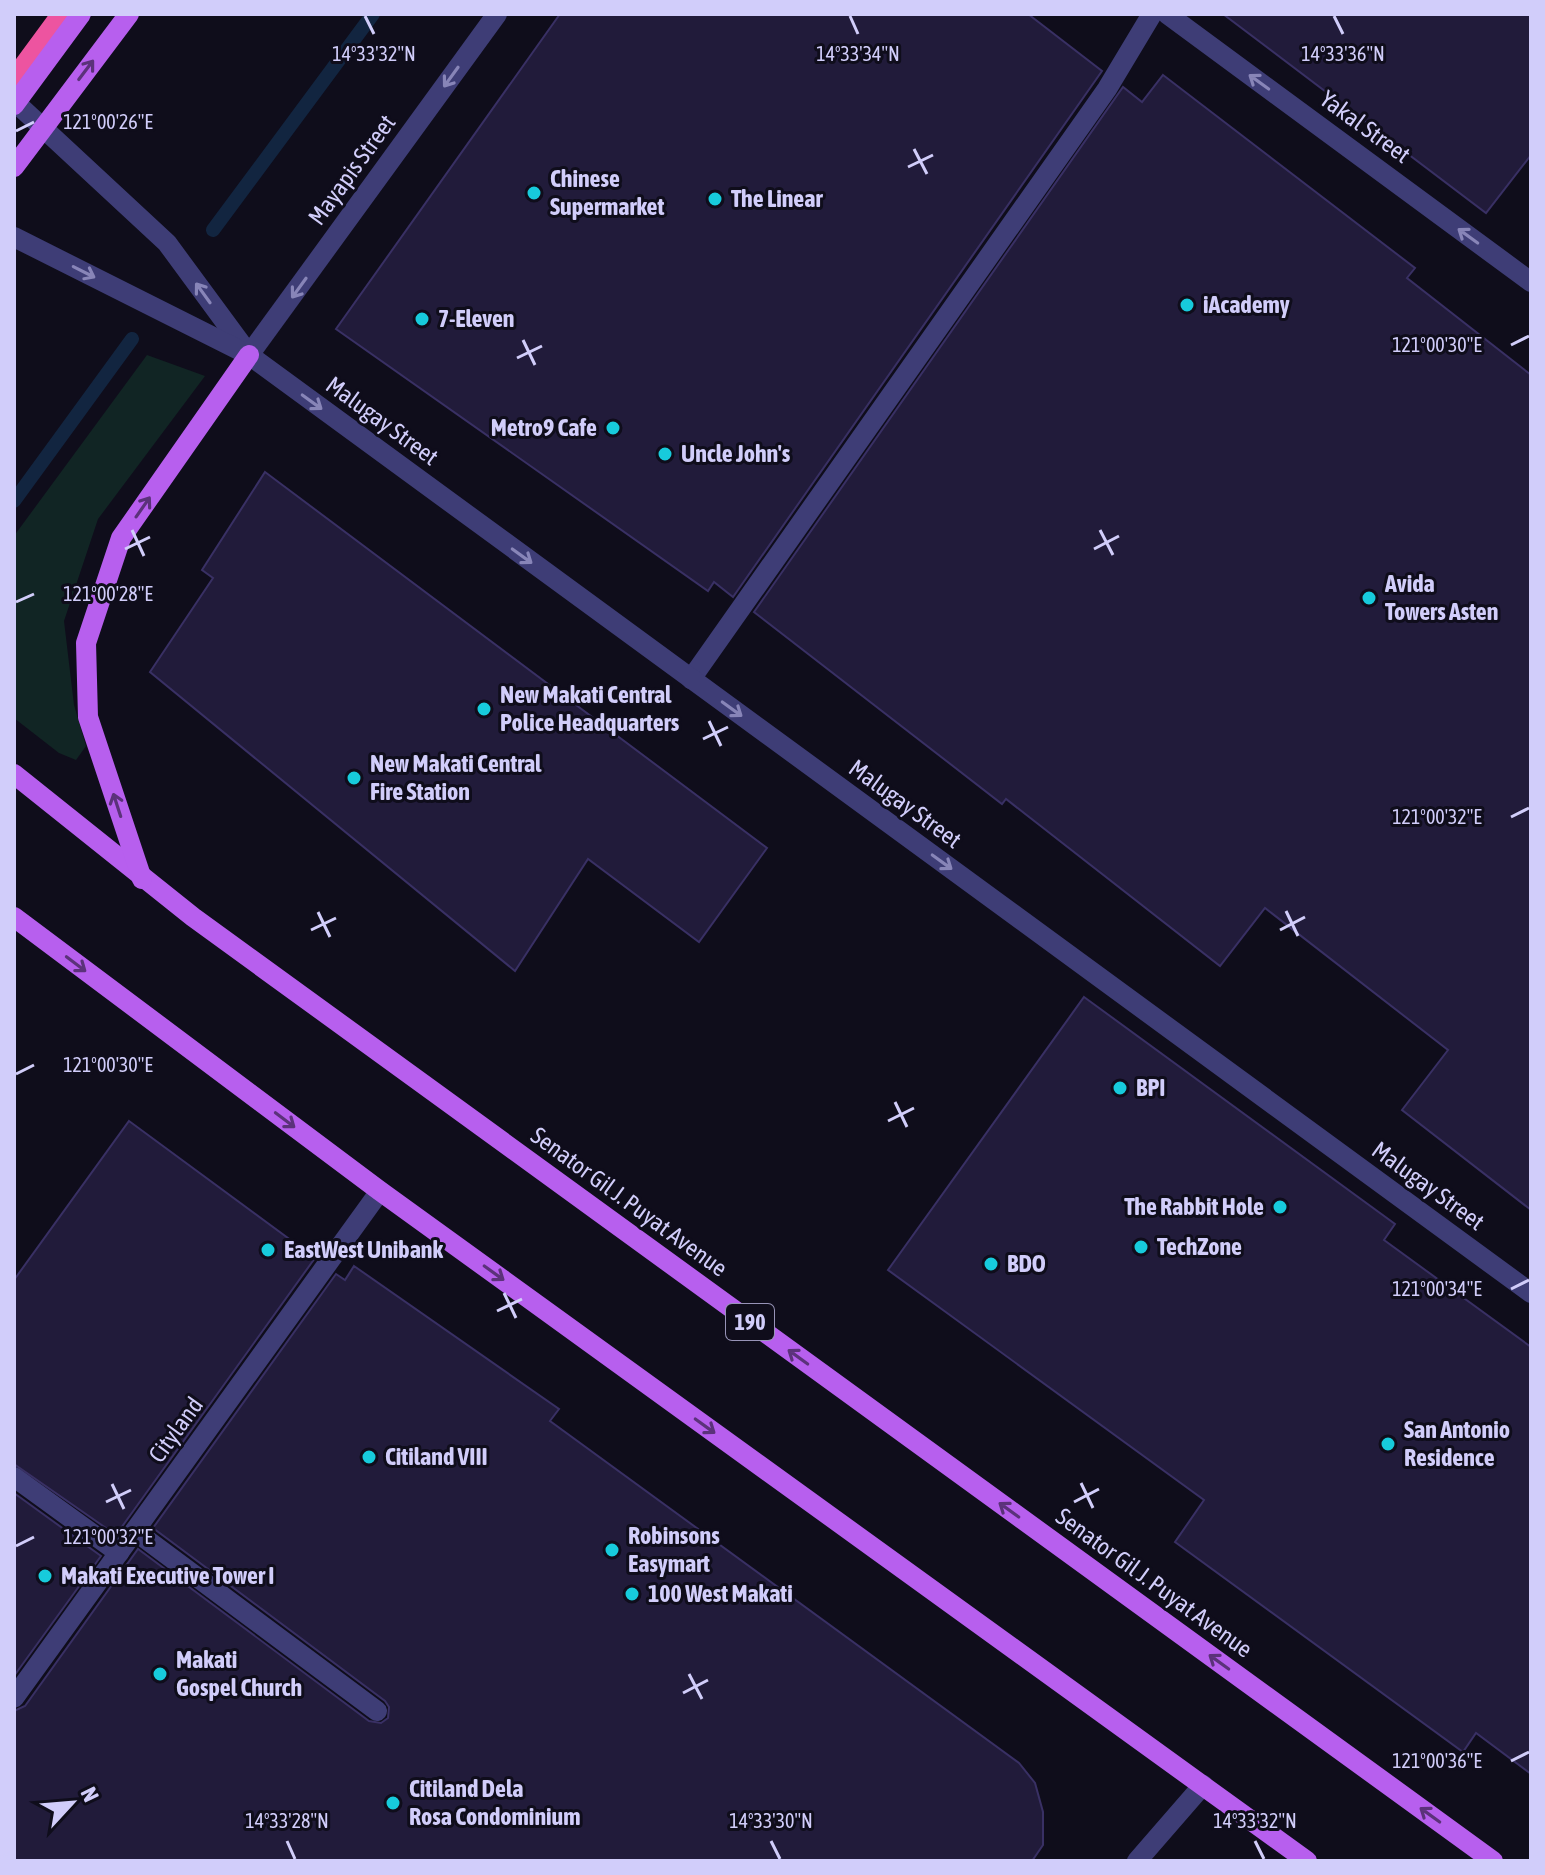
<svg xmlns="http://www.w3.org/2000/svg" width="1545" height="1875" font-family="'Asap Condensed',sans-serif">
	<rect width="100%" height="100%" fill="#0f0d1b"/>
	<polygon fill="#112524" points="147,355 205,376 98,519 64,621 74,705 86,746 76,760 59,753 14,718 14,536"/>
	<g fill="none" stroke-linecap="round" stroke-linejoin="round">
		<g stroke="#122540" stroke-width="14">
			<polyline points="213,230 373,14"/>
			<polyline points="14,501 132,339"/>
		</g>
	</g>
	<g fill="#211b3a" stroke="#393064" stroke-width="2">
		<polygon points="560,14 1028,14 1102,71 733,597 714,582 708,591 336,329"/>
		<polygon points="1223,14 1531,14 1531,155 1486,213"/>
		<polygon points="1163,75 1415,268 1407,278 1531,375 1531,1210 1402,1110 1448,1050 1265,908 1220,966 1006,799 1002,804 754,612 1123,87 1142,102"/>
		<polygon points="265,472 767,848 699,942 588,859 515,971 150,672 213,578 202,570"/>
		<polygon points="1084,997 1395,1224 1384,1240 1531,1347 1531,1774 1476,1733 1463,1752 1175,1542 1204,1500 888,1270"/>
		<polygon points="129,1121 315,1258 116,1535 14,1464 14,1280"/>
		<polygon points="354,1266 559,1409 550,1421 1019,1763 1035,1783 1043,1812 1043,1845 1032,1861 14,1861 14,1711 25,1706 138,1549 369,1721 381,1723 388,1718 389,1707 385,1701 153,1528 336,1274 345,1280"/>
		<polygon points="14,1493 101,1556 14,1676"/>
	</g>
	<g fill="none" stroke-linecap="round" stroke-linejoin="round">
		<g stroke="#3e3d76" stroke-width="20">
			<polyline points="691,679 1107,89 1152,14"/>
			<polyline points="14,1477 119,1553"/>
			<polyline points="135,1531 377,1711"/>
			<polyline points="14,1698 380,1191"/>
		</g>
		<g stroke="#3e3d76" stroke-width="20">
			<polyline points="1167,14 1531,282"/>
			<polyline points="14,101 167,243 245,349"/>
			<polyline points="14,237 249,355 1531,1293"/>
			<polyline points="249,355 497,14"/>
			<polyline points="1137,1861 1203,1785"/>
		</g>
		<g stroke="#b75fee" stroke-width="20">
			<polyline points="14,167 129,14"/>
			<polyline points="14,774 193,917 1493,1861"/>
			<polyline points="142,879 88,717 86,643 121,538 249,355"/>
			<polyline points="14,917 380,1191 1307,1861"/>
		</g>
		<polyline stroke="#ed54a0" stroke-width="24" points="14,82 64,14"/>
		<polyline stroke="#b75fee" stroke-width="20" points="14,105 81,14"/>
	</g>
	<defs><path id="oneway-shaft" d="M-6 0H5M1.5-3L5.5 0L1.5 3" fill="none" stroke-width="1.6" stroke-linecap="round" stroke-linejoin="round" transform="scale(2)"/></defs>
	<g stroke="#5b327a">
		<use href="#oneway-shaft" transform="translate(86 70) rotate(-53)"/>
		<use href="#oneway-shaft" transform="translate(143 507) rotate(-55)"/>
		<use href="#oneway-shaft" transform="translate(117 805) rotate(-108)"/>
		<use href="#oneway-shaft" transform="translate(76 964) rotate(37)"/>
		<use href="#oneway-shaft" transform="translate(285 1120) rotate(37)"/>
		<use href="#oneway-shaft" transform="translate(494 1273) rotate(36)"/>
		<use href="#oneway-shaft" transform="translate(798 1357) rotate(-144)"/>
		<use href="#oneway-shaft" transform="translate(705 1426) rotate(36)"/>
		<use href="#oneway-shaft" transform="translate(1009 1510) rotate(-144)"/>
		<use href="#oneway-shaft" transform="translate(1219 1662) rotate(-144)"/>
		<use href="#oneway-shaft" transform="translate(1430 1815) rotate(-144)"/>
	</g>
	<g stroke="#8885b8">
		<use href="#oneway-shaft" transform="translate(451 77) rotate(126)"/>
		<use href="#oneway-shaft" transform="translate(1259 82) rotate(-144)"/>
		<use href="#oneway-shaft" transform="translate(1468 236) rotate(-144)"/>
		<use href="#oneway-shaft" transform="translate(84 272) rotate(27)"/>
		<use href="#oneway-shaft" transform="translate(299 288) rotate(126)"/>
		<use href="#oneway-shaft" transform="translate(203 293) rotate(-126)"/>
		<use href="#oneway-shaft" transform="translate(312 402) rotate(36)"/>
		<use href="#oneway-shaft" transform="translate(522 556) rotate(36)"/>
		<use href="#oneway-shaft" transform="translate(732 709) rotate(36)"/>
		<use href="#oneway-shaft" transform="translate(942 862) rotate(36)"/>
	</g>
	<path fill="none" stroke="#d1cdfa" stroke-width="3" d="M365 16 374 34M850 16 858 34M1334 16 1343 34M16 131 34 122M914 149 927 174M908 167 933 155M523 340 535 365M1511 345 1529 336M517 358 542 346M132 530 144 556M1100 530 1113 555M125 549 150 537M1094 549 1119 536M16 602 34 594M709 721 721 746M703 739 728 727M1511 817 1529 808M1286 911 1298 936M318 912 330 937M311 930 336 918M1280 930 1305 917M16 1074 34 1065M895 1102 907 1127M888 1121 914 1108M1511 1289 1529 1280M504 1293 516 1318M497 1311 522 1299M1081 1483 1093 1508M112 1484 124 1509M106 1502 131 1490M1074 1502 1099 1489M16 1546 34 1537M689 1674 702 1699M683 1693 708 1680M1511 1761 1529 1752M287 1841 295 1859M771 1841 780 1859M1255 1841 1264 1859"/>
	<g fill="#17cbdc" stroke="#0f0d1b" stroke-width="3">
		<circle cx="534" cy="193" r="8"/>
		<circle cx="715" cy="199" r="8"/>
		<circle cx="1187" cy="305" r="8"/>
		<circle cx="422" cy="319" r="8"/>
		<circle cx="613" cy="428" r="8"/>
		<circle cx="665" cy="454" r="8"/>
		<circle cx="1369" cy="598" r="8"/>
		<circle cx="484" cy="709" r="8"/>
		<circle cx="354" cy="778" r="8"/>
		<circle cx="1120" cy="1088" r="8"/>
		<circle cx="1280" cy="1207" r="8"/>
		<circle cx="1141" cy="1247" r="8"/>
		<circle cx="268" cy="1250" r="8"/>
		<circle cx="991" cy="1264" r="8"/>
		<circle cx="1388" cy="1444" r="8"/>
		<circle cx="369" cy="1457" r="8"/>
		<circle cx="612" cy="1550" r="8"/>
		<circle cx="45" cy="1576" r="8"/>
		<circle cx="632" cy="1594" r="8"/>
		<circle cx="160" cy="1674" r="8"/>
		<circle cx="393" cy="1803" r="8"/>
	</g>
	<g text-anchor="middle" stroke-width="6" stroke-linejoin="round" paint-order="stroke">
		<rect fill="#0f0d1b" stroke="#9793b7" stroke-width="2" x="726" y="1304" width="48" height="36" rx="6"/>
		<g font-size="22" font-weight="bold" fill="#d1cdfa">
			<text x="750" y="1330">190</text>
		</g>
		<g font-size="24" fill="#d1cdfa" stroke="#0f0d1b">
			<text transform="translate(1365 127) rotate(36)" y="8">Yakal Street</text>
			<text transform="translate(352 170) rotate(-54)" y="8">Mayapis Street</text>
			<text transform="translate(382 421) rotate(36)" y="8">Malugay Street</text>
			<text transform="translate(905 804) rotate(36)" y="8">Malugay Street</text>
			<text transform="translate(1428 1186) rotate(36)" y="8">Malugay Street</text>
			<text transform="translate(629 1202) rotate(36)" y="8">Senator Gil J. Puyat Avenue</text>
			<text transform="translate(176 1430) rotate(-54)" y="8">Cityland</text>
			<text transform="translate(1154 1583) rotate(36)" y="8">Senator Gil J. Puyat Avenue</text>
		</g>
		<g font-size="24" font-weight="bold" fill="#d1cdfa" stroke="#0f0d1b" text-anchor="start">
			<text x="550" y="187">Chinese<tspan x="550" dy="28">Supermarket</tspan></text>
			<text x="731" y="207">The Linear</text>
			<text x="1203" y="313">iAcademy</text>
			<text x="438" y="327">7-Eleven</text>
			<text x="597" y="436" text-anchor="end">Metro9 Cafe</text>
			<text x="681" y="462">Uncle John's</text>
			<text x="1385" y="592">Avida<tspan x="1385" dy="28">Towers Asten</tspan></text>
			<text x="500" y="703">New Makati Central<tspan x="500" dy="28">Police Headquarters</tspan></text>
			<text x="370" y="772">New Makati Central<tspan x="370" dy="28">Fire Station</tspan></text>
			<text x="1136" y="1096">BPI</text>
			<text x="1264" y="1215" text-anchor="end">The Rabbit Hole</text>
			<text x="1157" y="1255">TechZone</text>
			<text x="284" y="1258">EastWest Unibank</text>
			<text x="1007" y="1272">BDO</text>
			<text x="1404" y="1438">San Antonio<tspan x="1404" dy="28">Residence</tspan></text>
			<text x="385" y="1465">Citiland VIII</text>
			<text x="628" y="1544">Robinsons<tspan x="628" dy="28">Easymart</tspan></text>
			<text x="61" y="1584">Makati Executive Tower I</text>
			<text x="648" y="1602">100 West Makati</text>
			<text x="176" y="1668">Makati<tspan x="176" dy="28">Gospel Church</tspan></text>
			<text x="409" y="1797">Citiland Dela<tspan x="409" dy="28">Rosa Condominium</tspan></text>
		</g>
	</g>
	<g font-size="20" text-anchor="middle" fill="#d1cdfa" stroke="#0f0d1b" stroke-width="6" stroke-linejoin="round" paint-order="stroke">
		<text x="374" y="61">14°33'32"N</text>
		<text x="858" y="61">14°33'34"N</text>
		<text x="1343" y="61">14°33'36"N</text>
		<text x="108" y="129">121°00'26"E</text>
		<text x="1437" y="352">121°00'30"E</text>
		<text x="108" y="601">121°00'28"E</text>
		<text x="1437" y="824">121°00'32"E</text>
		<text x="108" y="1072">121°00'30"E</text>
		<text x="1437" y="1296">121°00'34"E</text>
		<text x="108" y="1544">121°00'32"E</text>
		<text x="1437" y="1768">121°00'36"E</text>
		<text x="287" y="1828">14°33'28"N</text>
		<text x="771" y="1828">14°33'30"N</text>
		<text x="1255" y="1828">14°33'32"N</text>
	</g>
	<rect width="1545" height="1875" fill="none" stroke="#d1cdfa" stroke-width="32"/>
	<g transform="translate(72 1803) rotate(64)" stroke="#0f0d1b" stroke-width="6" paint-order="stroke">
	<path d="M0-6L14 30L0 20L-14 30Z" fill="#d1cdfa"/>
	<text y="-12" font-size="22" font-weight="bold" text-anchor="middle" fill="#d1cdfa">N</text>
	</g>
</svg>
